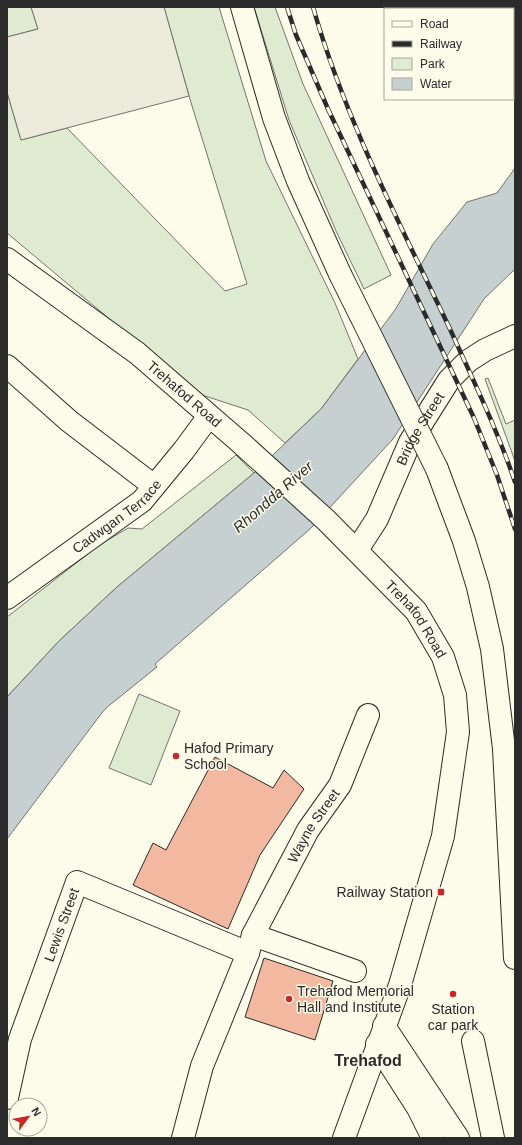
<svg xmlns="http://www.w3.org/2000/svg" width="522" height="1145" font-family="Helvetica,sans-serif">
	<rect width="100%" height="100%" fill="#fdfbea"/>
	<g fill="#deebd1" stroke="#74746e">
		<polygon points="7,7 31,7 38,29 7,37"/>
		<polygon points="164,7 219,7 266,161 335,303 358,359 321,409 285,443 248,410 199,394 7,233 7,92 21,140 67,128 225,291 247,284 189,96"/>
		<polygon points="254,7 275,7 303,84 391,275 364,289 336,231 289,120"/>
		<polygon points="488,378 506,424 515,420 515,461 485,379"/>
		<polygon points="236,455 254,473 117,587 59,641 7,697 7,617 98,546 128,528 142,529"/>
		<polygon points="139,694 180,711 151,785 109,768"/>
	</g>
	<polygon fill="#eceadb" stroke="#74746e" points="31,7 164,7 189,96 21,140 7,92 7,37 38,29"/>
	<polygon fill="#c7d0d0" stroke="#74746e" points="515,168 515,269 484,299 393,439 310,529 155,664 157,667 106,708 98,718 7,839 7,697 59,641 117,587 254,473 321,409 395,310 433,244 467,202 497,193"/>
	<g fill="#f2b8a0" stroke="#2b2b2b">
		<polygon points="215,757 273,788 284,770 304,789 260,855 228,929 133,885 153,843 166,850"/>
		<polygon points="264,958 333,981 315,1040 245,1017"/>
	</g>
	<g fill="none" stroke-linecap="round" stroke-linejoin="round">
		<g stroke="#2b2b2b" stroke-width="24">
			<g id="minor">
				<path id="s1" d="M7 259 137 353 241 443 326 520 416 611 443 657 455 695 458 732 443 836 400 985 344 1138"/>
				<polyline points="7,366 69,421 154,486"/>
				<path id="s2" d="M357 550 377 519 410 442 449 380 468 361 485 350 515 336"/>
				<path id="s3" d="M7 598 142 501 184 450 209 416"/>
				<polyline points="253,935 355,971"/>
				<polyline points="384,1026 458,1138"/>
				<polyline points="473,1041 493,1138"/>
				<polyline points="377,1044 418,1108 433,1138"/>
				<path id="s4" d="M7 1098 20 1039 77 882 248 953"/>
				<path id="s5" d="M183 1138 202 1066 248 953 253 935 308 830 340 785 368 715"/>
			</g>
		</g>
		<g stroke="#2b2b2b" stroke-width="24">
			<g id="major">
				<polyline points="242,7 274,118 298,181 340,274"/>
				<polyline points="437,469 464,541 478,587 492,649 504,749 515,958"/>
			</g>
		</g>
		<use href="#minor" stroke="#fdfbea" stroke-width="22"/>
		<use href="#major" stroke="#fdfbea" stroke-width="22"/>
		<g stroke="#2b2b2b" stroke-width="4.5">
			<g id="rail">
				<polyline points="287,7 296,35 328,109 474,418 497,475 515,529"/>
				<path d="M313 7C345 119 400 224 450 329 473 380 497 429 515 482"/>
			</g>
		</g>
		<use href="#rail" stroke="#fdfbea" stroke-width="3" stroke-dasharray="9" stroke-linecap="butt"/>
		<g stroke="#2b2b2b" stroke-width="24" stroke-linecap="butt">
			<polyline id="major-bridge" points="340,274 437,469"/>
		</g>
		<use href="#major-bridge" stroke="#fdfbea" stroke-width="22"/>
	</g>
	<g fill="#c62828" stroke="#fdfbea" stroke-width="1.5">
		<circle cx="176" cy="756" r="4"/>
		<rect x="437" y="888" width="8" height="8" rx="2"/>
		<circle cx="453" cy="994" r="4"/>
		<circle cx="289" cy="999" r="4"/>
	</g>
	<g text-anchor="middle" stroke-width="3" stroke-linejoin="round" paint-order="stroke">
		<g font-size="14" fill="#2b2b2b" stroke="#fdfbea">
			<text dy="5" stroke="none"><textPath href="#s1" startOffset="223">Trehafod Road</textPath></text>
			<text dy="5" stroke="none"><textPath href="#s2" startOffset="137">Bridge Street</textPath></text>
			<text dy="5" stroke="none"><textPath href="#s3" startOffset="137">Cadwgan Terrace</textPath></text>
			<text dy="5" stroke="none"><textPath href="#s1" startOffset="547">Trehafod Road</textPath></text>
			<text dy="5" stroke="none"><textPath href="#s5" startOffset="340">Wayne Street</textPath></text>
			<text dy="5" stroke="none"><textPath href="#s4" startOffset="182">Lewis Street</textPath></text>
		</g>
		<g font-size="14" fill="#2b2b2b" stroke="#fdfbea" text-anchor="start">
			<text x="184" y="753">Hafod Primary<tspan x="184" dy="16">School</tspan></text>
			<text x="433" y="897" text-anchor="end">Railway Station</text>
			<text x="297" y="996">Trehafod Memorial<tspan x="297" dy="16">Hall and Institute</tspan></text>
			<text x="453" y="1014" text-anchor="middle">Station<tspan x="453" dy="16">car park</tspan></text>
		</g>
		<g font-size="15" font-style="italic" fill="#2b2b2b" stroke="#fdfbea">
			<text transform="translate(273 497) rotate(-41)" y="5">Rhondda River</text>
		</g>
		<g font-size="16" font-weight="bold" fill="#2b2b2b" stroke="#fdfbea">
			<text x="368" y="1066">Trehafod</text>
		</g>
	</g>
	<rect width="522" height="1145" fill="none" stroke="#2b2b2b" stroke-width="16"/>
	<rect x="384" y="8" width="130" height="92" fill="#fdfbea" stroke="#a9a89e"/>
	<rect x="392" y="21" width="20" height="6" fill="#fdfbea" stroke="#a9a89e"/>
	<text x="420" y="28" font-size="12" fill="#2b2b2b">Road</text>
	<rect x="392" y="41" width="20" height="6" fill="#2b2b2b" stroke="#a9a89e"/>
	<text x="420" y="48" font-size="12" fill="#2b2b2b">Railway</text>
	<rect x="392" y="58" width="20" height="12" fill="#deebd1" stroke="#a9a89e"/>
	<text x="420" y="68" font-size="12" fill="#2b2b2b">Park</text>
	<rect x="392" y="78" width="20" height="12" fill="#c7d0d0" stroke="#a9a89e"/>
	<text x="420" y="88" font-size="12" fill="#2b2b2b">Water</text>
	<g transform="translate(28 1117) rotate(58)"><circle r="19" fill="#fdfbea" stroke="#a9a89e"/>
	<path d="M0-3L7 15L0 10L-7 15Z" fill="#c62828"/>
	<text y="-6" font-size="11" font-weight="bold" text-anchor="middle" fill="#2b2b2b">N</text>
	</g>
</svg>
